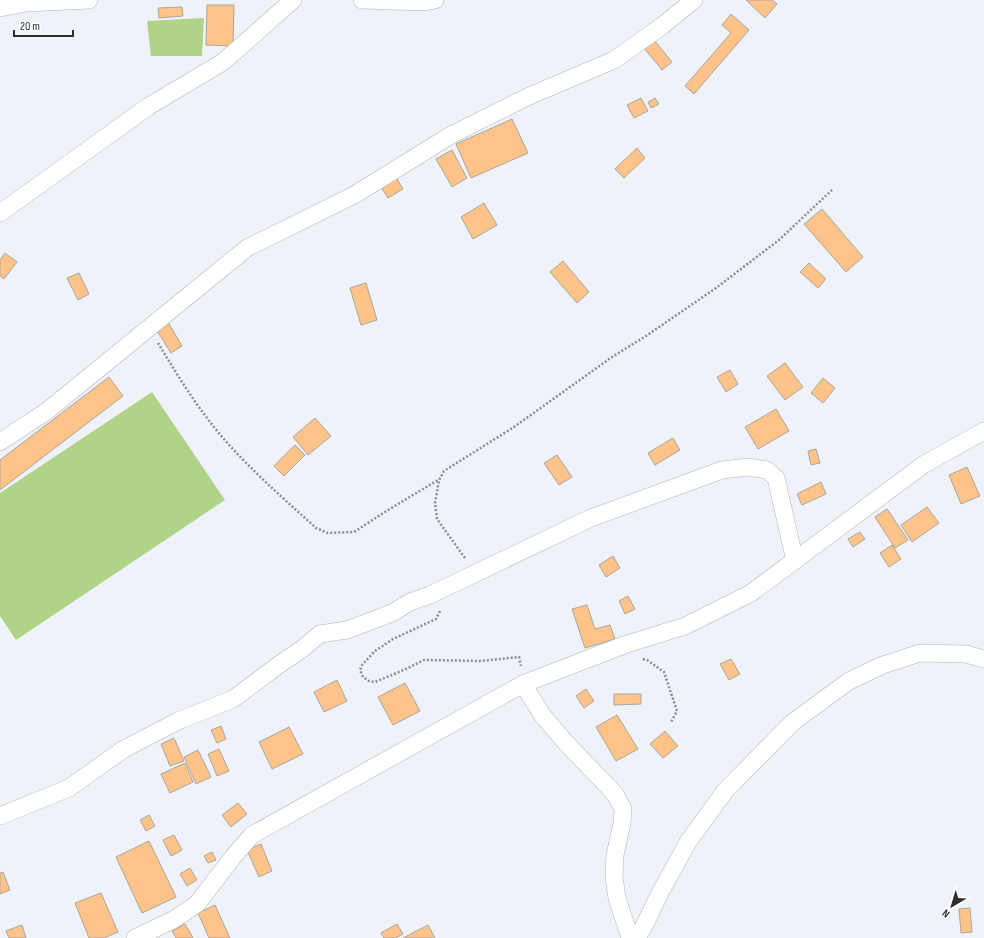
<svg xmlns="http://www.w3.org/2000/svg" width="984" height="938" font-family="'Sofia Sans Condensed',sans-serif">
	<rect width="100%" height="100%" fill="#eff3f9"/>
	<g fill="#afd387">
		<polygon points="204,18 202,56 151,56 147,21"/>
		<polygon points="152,392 225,500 16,640 0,616 0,493"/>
	</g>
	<g fill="#fec389" stroke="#a9a5a0">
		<polygon points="746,0 772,0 777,4 765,18"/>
		<polygon points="207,5 234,5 233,46 206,45"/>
		<polygon points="182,7 183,16 159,18 158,8"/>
		<polygon points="731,14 749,30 694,94 685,86 731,33 722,25"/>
		<polygon points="654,40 672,62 662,70 644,48"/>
		<polygon points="641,98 648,111 634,118 627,105"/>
		<polygon points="655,98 659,104 651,108 648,102"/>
		<polygon points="512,119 528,153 471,178 456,144"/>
		<polygon points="637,148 645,158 624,178 615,169"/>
		<polygon points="452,150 467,178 452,187 436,159"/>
		<polygon points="396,177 403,189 388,198 381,187"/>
		<polygon points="484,203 497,225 473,239 461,217"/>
		<polygon points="822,209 863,257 846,272 804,224"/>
		<polygon points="5,253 17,262 4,279 0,276 0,260"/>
		<polygon points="563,261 589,292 577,303 550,272"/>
		<polygon points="809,263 826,279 818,288 800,272"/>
		<polygon points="79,273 89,294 78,300 67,278"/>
		<polygon points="366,283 377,320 361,325 350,288"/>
		<polygon points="168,322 182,346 171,353 156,329"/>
		<polygon points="785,363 803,387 785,400 767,376"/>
		<polygon points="730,370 738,384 726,392 717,377"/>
		<polygon points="109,377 123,396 0,490 0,460"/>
		<polygon points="823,378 835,388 823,403 811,393"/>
		<polygon points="776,409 789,431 758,449 745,427"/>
		<polygon points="315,418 331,436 308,455 293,437"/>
		<polygon points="673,438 680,450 655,465 648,453"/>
		<polygon points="295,445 305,455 284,476 274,466"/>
		<polygon points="816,449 820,463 811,465 808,451"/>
		<polygon points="557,455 572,477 559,485 544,463"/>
		<polygon points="967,467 980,496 961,504 949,475"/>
		<polygon points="821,482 826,494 802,505 797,494"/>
		<polygon points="927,507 939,523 912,542 901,525"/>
		<polygon points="887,509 908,540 895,548 875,517"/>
		<polygon points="860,532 865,539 853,547 848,539"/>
		<polygon points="892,545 901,559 889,567 880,553"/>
		<polygon points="613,556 620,568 606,577 599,565"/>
		<polygon points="628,596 635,609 625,614 619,601"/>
		<polygon points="587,605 595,629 610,625 615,639 585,648 572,609"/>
		<polygon points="731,659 740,674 729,680 720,664"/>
		<polygon points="337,680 347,701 324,712 314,692"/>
		<polygon points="405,683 420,711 393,725 378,697"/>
		<polygon points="586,689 594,701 584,708 576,696"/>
		<polygon points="614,694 641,694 641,704 614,705"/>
		<polygon points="617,715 638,749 616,761 596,727"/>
		<polygon points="221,726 226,739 217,743 211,730"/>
		<polygon points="289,727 303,754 272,769 259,742"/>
		<polygon points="665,731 678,746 663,758 650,744"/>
		<polygon points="174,738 184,761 170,766 161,744"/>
		<polygon points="219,749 229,771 217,776 208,754"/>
		<polygon points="198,750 211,777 196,784 184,757"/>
		<polygon points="185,763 193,782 170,793 161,774"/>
		<polygon points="238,803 247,814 231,827 222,815"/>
		<polygon points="149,815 155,826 146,831 140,820"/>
		<polygon points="174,835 182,850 171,856 163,840"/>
		<polygon points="149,841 176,897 142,913 116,857"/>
		<polygon points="261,844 272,871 259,877 247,850"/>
		<polygon points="212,852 216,860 208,863 204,856"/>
		<polygon points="190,868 197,880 187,886 180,874"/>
		<polygon points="3,872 10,890 0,894 0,873"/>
		<polygon points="101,893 118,932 104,938 89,938 75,903"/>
		<polygon points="215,905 230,938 209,938 198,913"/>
		<polygon points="970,908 972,932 961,933 959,909"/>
		<polygon points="185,924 193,938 176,938 172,931"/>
		<polygon points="397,924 403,934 396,938 384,938 381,933"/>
		<polygon points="22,925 26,938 9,938 6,931"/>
		<polygon points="428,925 435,938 403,938"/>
	</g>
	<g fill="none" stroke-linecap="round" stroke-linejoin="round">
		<g stroke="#afb3b8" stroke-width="18">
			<g id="street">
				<polyline points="362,0 425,2 435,0"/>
				<polyline points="0,8 26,3 89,0"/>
				<polyline points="0,213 149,106 223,62 293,0"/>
				<polyline points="0,442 47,411 247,248 356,194 451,135 527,97 614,60 662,26 694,0"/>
				<polyline points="523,684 543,716 567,744 615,794 623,809 622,823 615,855 614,877 617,898 630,938"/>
				<polyline points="0,816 69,788 124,749 178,721 233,699 277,666 302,649 320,634 347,630 392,613 410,602 430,595 591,518 722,470 748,467 767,470 776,478 795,561"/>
				<polyline points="135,938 173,920 197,904 233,857 252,835 523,684 624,645 685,626 751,593 923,465 984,431"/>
				<polyline points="637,938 643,928 661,891 688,842 725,791 793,722 849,681 883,665 920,653 966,654 984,659"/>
			</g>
		</g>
		<g stroke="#8a8c90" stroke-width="2.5" stroke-dasharray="2 2" stroke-linecap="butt">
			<path d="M158 343C176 373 195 404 218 432 247 467 282 497 316 528L328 533 354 532 388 510 438 480"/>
			<polyline points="465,558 437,519 435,503 439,480 444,471 514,427 612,357 646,336 716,288 779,240 833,189"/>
			<polyline points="440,611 436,619 393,639 375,651 362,665 360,670 363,677 369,681 375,682 406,669 424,660 481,661 519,657 521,666"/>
			<polyline points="643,659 647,660 664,672 677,711 671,722"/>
		</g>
		<use href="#street" stroke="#fff" stroke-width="17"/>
	</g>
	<g transform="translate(952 906) rotate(218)" stroke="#ffffff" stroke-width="3" paint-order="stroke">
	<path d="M0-3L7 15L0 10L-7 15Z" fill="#2d2e30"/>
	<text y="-6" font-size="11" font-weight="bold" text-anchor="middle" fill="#2d2e30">N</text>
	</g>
	<path d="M14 30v6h59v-6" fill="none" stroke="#2d2e30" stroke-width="2"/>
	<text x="20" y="30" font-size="12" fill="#2d2e30" stroke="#ffffff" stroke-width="3" paint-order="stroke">20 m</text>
</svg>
